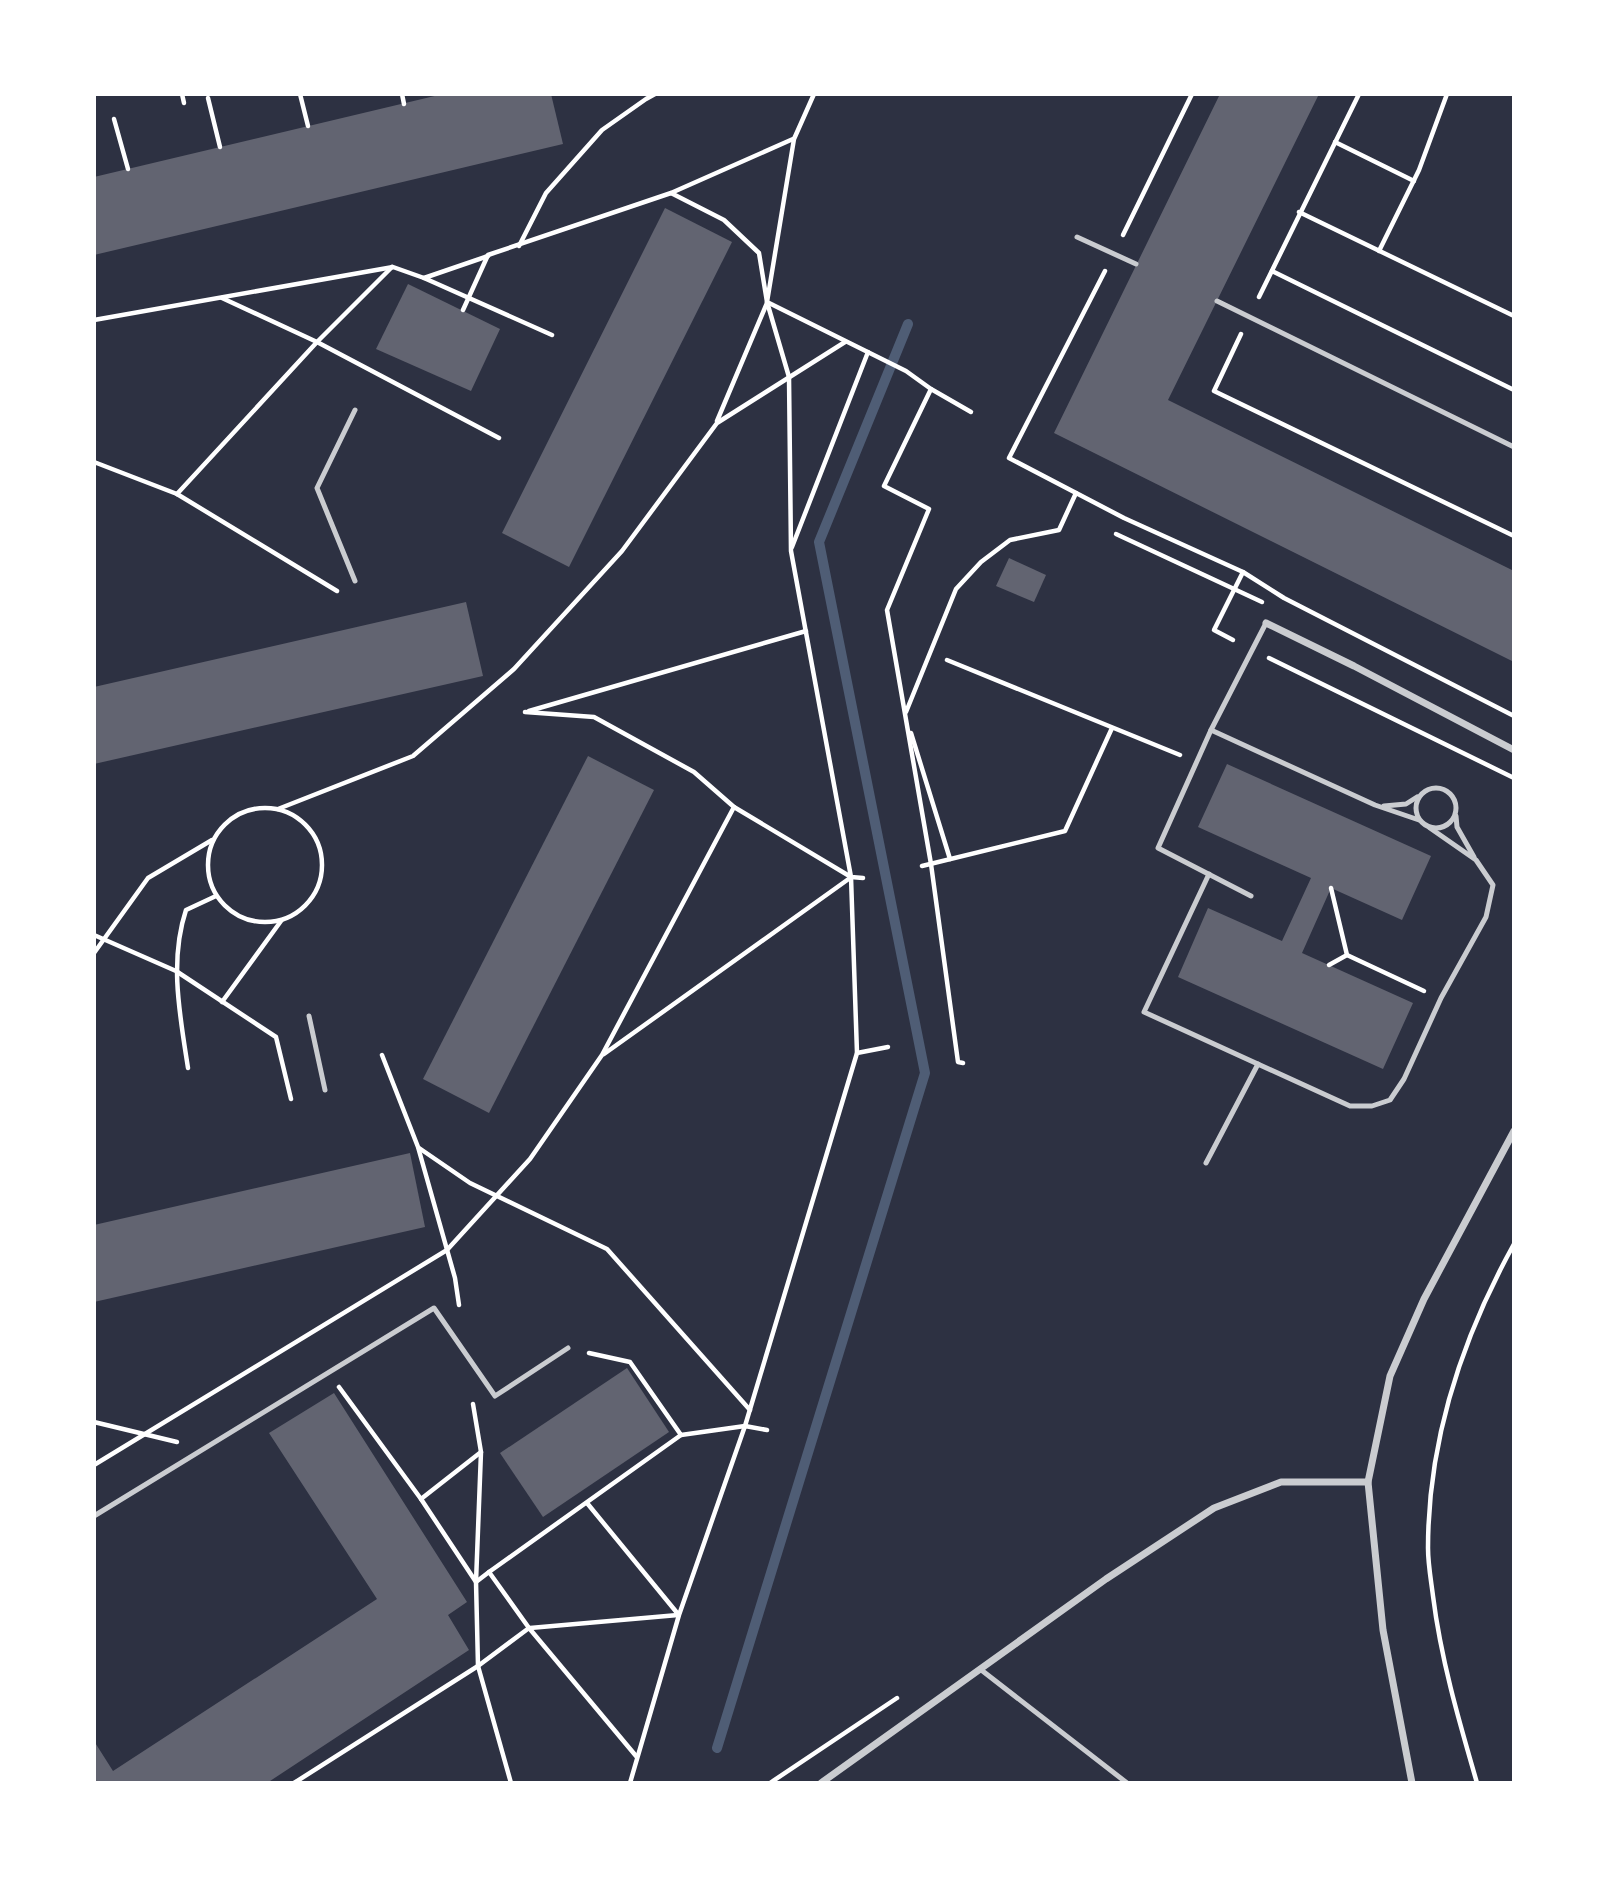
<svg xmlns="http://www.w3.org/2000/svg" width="1608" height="1877" font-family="'Open Sans',sans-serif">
	<rect width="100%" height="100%" fill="#2d3142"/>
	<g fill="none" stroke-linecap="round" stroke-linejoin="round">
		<polyline stroke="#4f5d75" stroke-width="10" points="717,1748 925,1073 819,542 908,324"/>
	</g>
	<g fill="#626471">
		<polygon points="443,94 551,94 563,144 94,255 94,177"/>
		<polygon points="1220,94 1319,94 1168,400 1514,571 1514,662 1054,433"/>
		<polygon points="665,208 732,242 569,567 502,533"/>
		<polygon points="408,284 500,329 471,391 376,349"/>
		<polygon points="1009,558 1046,575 1034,602 996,586"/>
		<polygon points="466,602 483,676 94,764 94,687"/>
		<polygon points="588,756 654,790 489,1113 423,1079"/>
		<polygon points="1227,764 1431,856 1402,920 1331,888 1302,953 1413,1003 1383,1069 1178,977 1208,908 1282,941 1311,878 1198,827"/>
		<polygon points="410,1153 425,1227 94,1302 94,1225"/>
		<polygon points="627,1368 669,1432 543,1517 500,1453"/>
		<polygon points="334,1393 467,1602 448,1615 469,1650 267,1783 94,1783 94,1741 113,1771 377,1599 269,1433"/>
	</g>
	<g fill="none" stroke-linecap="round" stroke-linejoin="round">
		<g stroke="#fff" stroke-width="4.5">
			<polyline points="182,94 184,103"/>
			<polyline points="300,94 308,126"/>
			<polyline points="402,94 404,104"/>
			<polyline points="814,94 794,139 767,302 906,371 931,389 884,486 929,509 887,610 931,864 958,1062 963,1063"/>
			<polyline points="208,98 220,147"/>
			<polyline points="114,119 128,169"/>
			<polyline points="1335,142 1414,181"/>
			<polyline points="671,193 793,139"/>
			<polyline points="1299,212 1514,316"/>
			<polyline points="1123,235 1192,94"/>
			<polyline points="519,246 546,193 602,130 646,99 655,94"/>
			<polyline points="1379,251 1419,170 1447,94"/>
			<polyline points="488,256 424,278 552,335"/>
			<polyline points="1105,271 1009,458 1124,518 1243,572 1284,598 1514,716"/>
			<polyline points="1272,271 1514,390"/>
			<polyline points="1259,297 1359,94"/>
			<polyline points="222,298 317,342 499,438"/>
			<polyline points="463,310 488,255 671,193 724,220 759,253 767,302 789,377 791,551 851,877 857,1053 745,1426 681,1435 630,1362 589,1353"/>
			<polyline points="94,320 393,267 424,278"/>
			<polyline points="1241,334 1214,391 1514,536"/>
			<polyline points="931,389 971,412"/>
			<polyline points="717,421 767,303"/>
			<polyline points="94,462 177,494 337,591"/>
			<polyline points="177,494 317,342 392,267"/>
			<polyline points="1116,534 1262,602"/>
			<polyline points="792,547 868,352"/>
			<polyline points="1233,640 1214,630 1243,572"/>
			<polyline points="1269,658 1514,778"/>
			<polyline points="947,660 1180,755"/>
			<polyline points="529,711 806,631"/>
			<polyline points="525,712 594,717 694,772 734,807 851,877 863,878"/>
			<polyline points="906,712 956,589 981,562 1010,540 1059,530 1076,493"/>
			<polyline points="911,733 950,859"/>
			<circle cx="265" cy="865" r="57"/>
			<polyline points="278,809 413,756 514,669 622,551 717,423 845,342"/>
			<polyline points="922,866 1065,831 1112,728"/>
			<polyline points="1331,888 1347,955 1424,991"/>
			<polyline points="94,935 176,971 276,1037 291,1099"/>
			<polyline points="94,953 148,878 212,840"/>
			<polyline points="1329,965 1347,955"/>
			<polyline points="222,1002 281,921"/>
			<polyline points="857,1053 888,1047"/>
			<polyline points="604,1054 850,878"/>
			<polyline points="382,1055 418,1147 455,1278 459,1305"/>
			<path d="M188 1068C180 1016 169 961 186 910L216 896"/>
			<polyline points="419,1148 470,1183 607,1249 750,1410"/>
			<polyline points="473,1404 481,1452 476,1582 478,1666 511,1783"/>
			<polyline points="94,1422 177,1442"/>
			<polyline points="94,1465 447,1250 530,1159 602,1055 734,807"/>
			<polyline points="421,1499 481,1452"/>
			<polyline points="587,1503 678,1614"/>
			<polyline points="489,1572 681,1435"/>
			<polyline points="529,1628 636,1756"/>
			<polyline points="530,1628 678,1615"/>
			<polyline points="294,1783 478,1666 529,1628 489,1572 476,1582 421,1499 339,1387"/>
			<polyline points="630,1783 679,1615 745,1426 767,1430"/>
			<polyline points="770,1783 897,1698"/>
			<path d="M1477 1783C1459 1721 1441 1660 1433 1596 1431 1580 1428 1564 1428 1548 1428 1440 1462 1338 1514 1244"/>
		</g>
		<g stroke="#caccd0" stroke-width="5">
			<polyline points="1077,237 1136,264"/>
			<polyline points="1217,301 1514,447"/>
			<polyline points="355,410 317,488 355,581"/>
			<polyline points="1211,730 1375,805 1419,820"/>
			<circle cx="1436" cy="808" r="20"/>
			<polyline points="1384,806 1406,804 1417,797"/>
			<polyline points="1456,816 1457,827 1474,857"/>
			<polyline points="1209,874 1144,1012 1350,1106 1372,1106 1390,1100 1404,1079 1441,998 1486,917 1493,885 1476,860 1430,828"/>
			<polyline points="1251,896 1158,848 1211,730 1266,623"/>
			<polyline points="309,1016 325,1090"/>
			<polyline points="1206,1163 1258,1064"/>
			<polyline points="94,1516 434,1308 495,1396 568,1348"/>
			<polyline points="980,1669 1127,1783"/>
		</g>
		<g stroke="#caccd0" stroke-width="7">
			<polyline points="1266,623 1354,666 1514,750"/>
			<polyline points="821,1783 1106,1579 1214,1508 1281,1482 1368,1482"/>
			<polyline points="1412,1783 1383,1630 1368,1482 1390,1376 1424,1299 1514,1131"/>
		</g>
	</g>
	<rect width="1608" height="1877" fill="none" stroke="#ffffff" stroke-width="192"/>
</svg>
